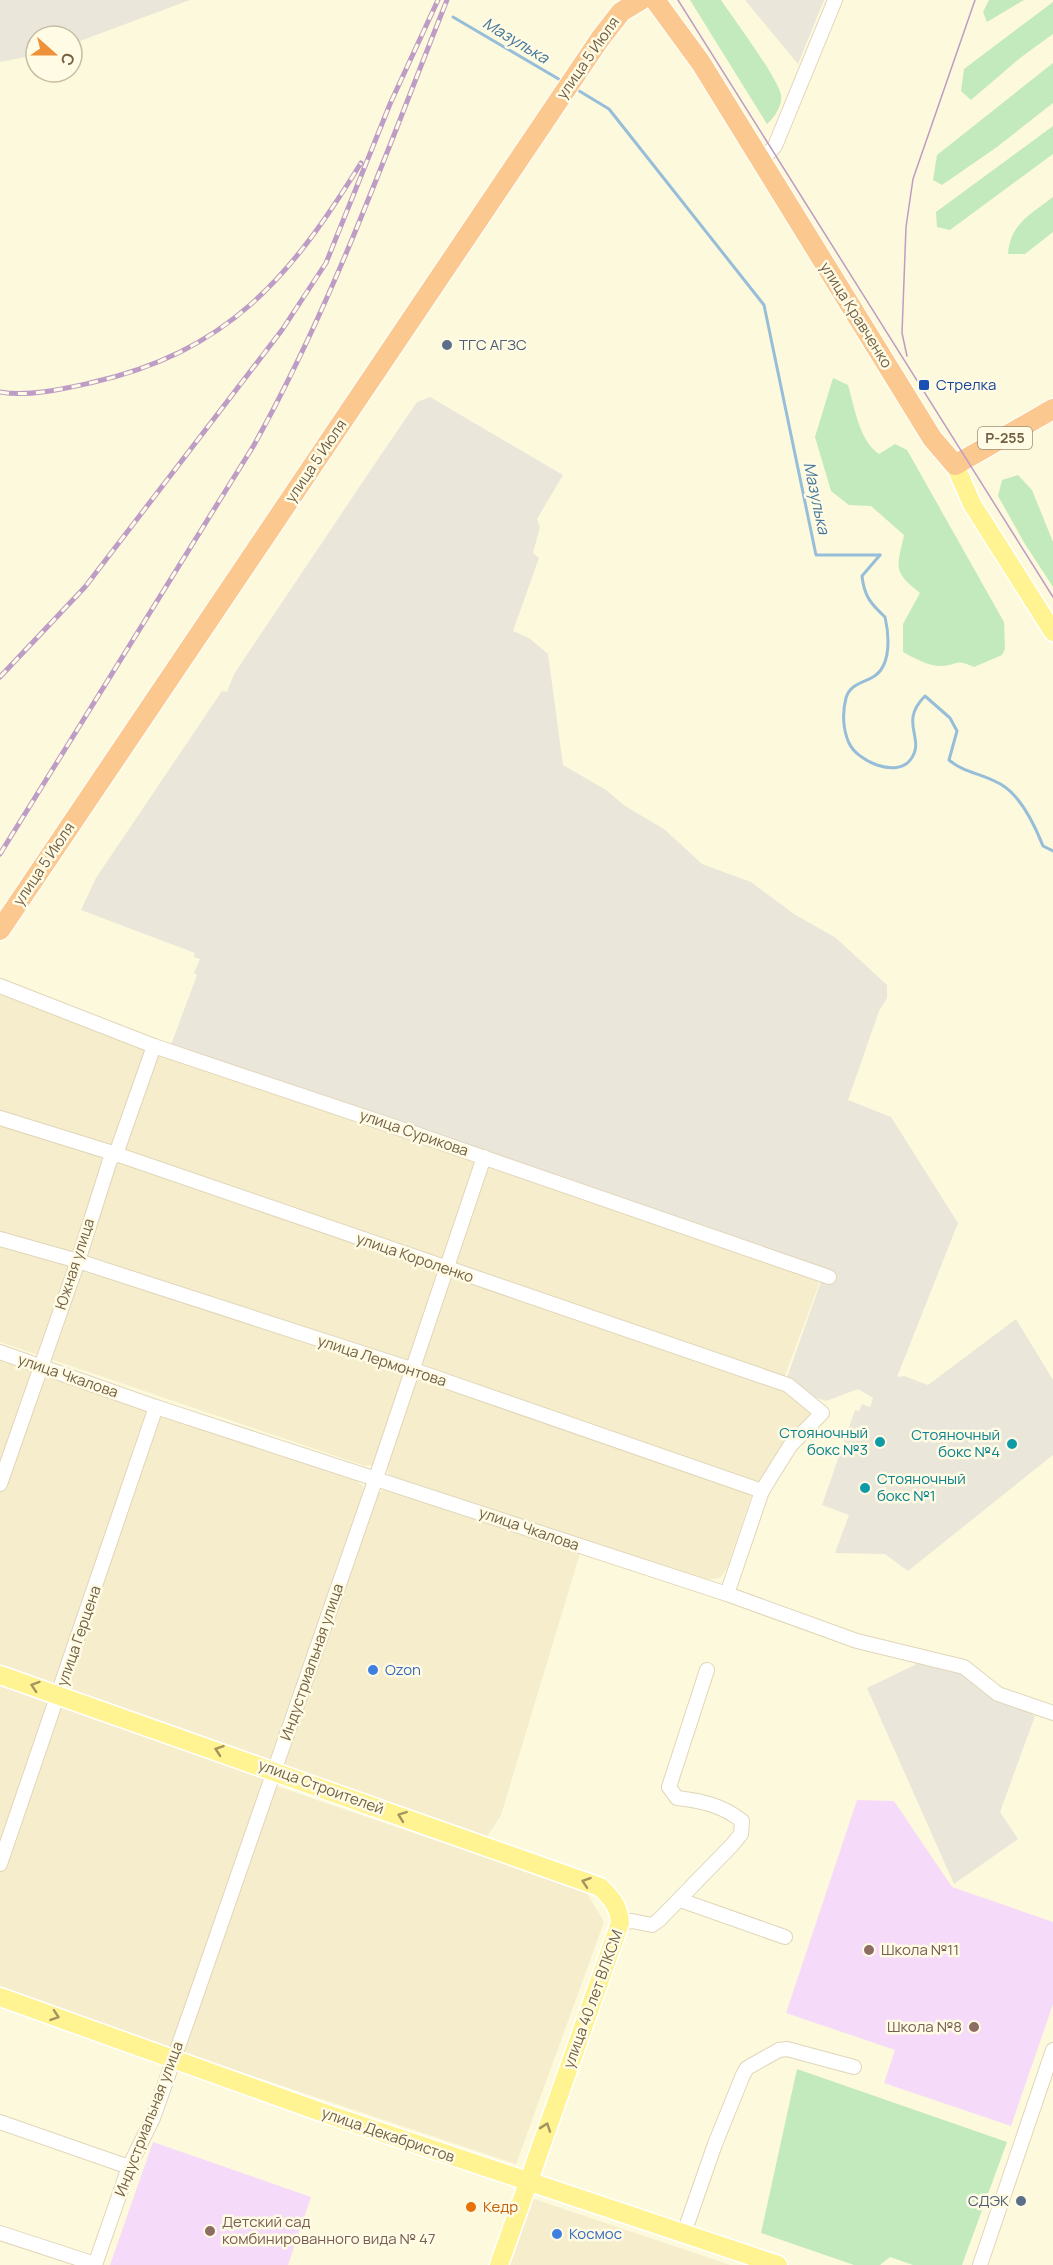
<svg xmlns="http://www.w3.org/2000/svg" width="1053" height="2265" font-family="Manrope,sans-serif">
	<rect width="100%" height="100%" fill="#fdf9dd"/>
	<g fill="#f5edcb">
		<polygon points="0,987 472,1158 475,1162 378,1459 373,1465 365,1466 0,1342"/>
		<polygon points="489,1164 818,1280 819,1284 784,1378 810,1408 809,1417 753,1491 727,1568 720,1578 703,1580 391,1477 388,1473 387,1462 483,1173"/>
		<polygon points="0,1360 355,1480 362,1485 366,1493 178,2044 170,2049 0,1990"/>
		<polygon points="385,1489 581,1550 501,1815 485,1840 289,1768 284,1763 284,1755 376,1495"/>
		<polygon points="276,1786 586,1892 604,1922 516,2164 184,2053"/>
		<polygon points="531,2198 730,2265 509,2265"/>
	</g>
	<g fill="#eae6da">
		<polygon points="0,0 190,0 72,44 72,36 36,36 36,55 0,62"/>
		<polygon points="745,0 824,0 798,64"/>
		<polygon points="430,397 563,475 537,519 540,527 533,553 539,558 513,631 529,638 548,654 563,765 606,790 625,806 664,829 702,864 751,882 794,914 836,938 887,985 887,998 879,1011 848,1100 891,1117 958,1223 897,1377 904,1376 928,1385 1016,1319 1053,1380 1053,1455 908,1571 885,1554 835,1553 849,1515 822,1505 855,1410 859,1411 862,1404 870,1407 873,1398 858,1389 826,1401 814,1397 786,1380 824,1273 171,1045 197,975 194,973 200,959 194,957 195,953 81,910 96,878 222,691 227,692 234,674 372,468 417,402"/>
		<polygon points="923,1661 972,1678 989,1694 1035,1716 1000,1812 1018,1839 954,1884 867,1688"/>
	</g>
	<g fill="#f6daf9">
		<polygon points="857,1800 894,1801 952,1887 1053,1922 1053,2004 1011,2126 884,2083 895,2050 786,2013"/>
		<polygon points="153,2142 311,2197 288,2265 110,2265"/>
	</g>
	<g fill="#c3eabc">
		<path d="M690 0H721C733 18 778 78 781 95 783 105 774 118 767 124Z"/>
		<polygon points="989,0 1024,0 987,22 983,12"/>
		<polygon points="1053,2 1053,34 1020,58 971,100 961,91 964,69"/>
		<polygon points="1053,63 1053,103 997,147 942,185 933,180 937,155"/>
		<polygon points="1053,126 1053,154 950,230 937,227 936,212"/>
		<path d="M1053 197V232L1025 254H1008C1010 224 1031 214 1053 197Z"/>
		<path d="M833 378 848 385C854 405 859 441 879 454L895 444 907 450 1004 622 1005 649 1002 655 974 667C954 658 959 665 941 666 928 666 914 658 903 652V624L920 593C892 571 897 568 904 535L871 506 849 505 831 491 815 437Z"/>
		<polygon points="1018,475 1032,490 1053,542 1053,587 1025,544 998,496 1002,480"/>
		<polygon points="797,2069 1007,2142 962,2265 913,2265 890,2257 880,2265 854,2265 761,2233"/>
	</g>
	<g fill="none" stroke-linecap="round" stroke-linejoin="round">
		<g stroke="#97bed9" stroke-width="3">
			<polyline points="453,17 562,81"/>
			<polyline points="576,89 609,109 764,305 816,555 880,555"/>
			<path d="M880 555 862 576C864 596 871 604 885 617 889 634 892 666 873 677 863 683 850 684 846 698 842 713 843 730 849 743 857 761 897 779 911 759 926 738 898 723 925 696L950 718 957 731 949 760C965 774 987 774 1005 787 1023 800 1035 826 1043 846L1053 851"/>
		</g>
		<g stroke="#e1d6b9" stroke-width="16">
			<g id="minor">
				<polyline points="761,161 775,146 835,0"/>
				<polyline points="0,986 154,1046 416,1134 829,1277"/>
				<polyline points="0,1118 116,1154 788,1385 822,1413 790,1446 762,1491 727,1594"/>
				<polyline points="0,1239 78,1261 411,1369 762,1491"/>
				<polyline points="0,1352 156,1407 727,1594 857,1641 964,1667 998,1694 1053,1713"/>
				<polyline points="0,1484 78,1261 110,1160 116,1154 154,1046"/>
				<polyline points="0,1864 156,1407"/>
				<polyline points="680,1900 785,1937"/>
				<path d="M620 1923 632 1921 652 1925 659 1920 732 1845 741 1834 742 1821C722 1805 702 1801 677 1798L669 1787 707 1670"/>
				<polyline points="0,2122 129,2167"/>
				<polyline points="0,2233 95,2264"/>
				<polyline points="684,2233 715,2144 743,2075 747,2068 779,2050 787,2049 854,2067"/>
				<polyline points="95,2265 129,2167 153,2118 190,2013 376,1478 484,1157"/>
				<polyline points="980,2265 1053,2050"/>
			</g>
		</g>
		<g stroke="#fff" stroke-width="21">
			<g id="major">
				<polyline points="955,465 972,504 1053,632"/>
				<path d="M0 1675 600 1887C612 1898 619 1907 620 1923L499 2265"/>
				<polyline points="0,1997 321,2112 778,2265"/>
			</g>
		</g>
		<g stroke="#fff" stroke-width="22">
			<g id="highway">
				<polyline points="655,0 701,63 932,438 955,465 1053,409"/>
				<polyline points="0,930 600,39 621,12 641,0"/>
			</g>
		</g>
		<use href="#minor" stroke="#fff" stroke-width="14"/>
		<use href="#major" stroke="#fff392" stroke-width="18"/>
		<use href="#highway" stroke="#fbc890" stroke-width="20"/>
		<g stroke="#bd9dc5" stroke-width="1.5">
			<polyline points="678,0 1053,597"/>
			<polyline points="907,356 902,333 906,227 913,179 975,0"/>
		</g>
		<g stroke="#bd9dc5" stroke-width="5">
			<g id="rail">
				<path d="M0 392C28 397 63 389 90 383 228 352 290 278 361 163"/>
				<polyline points="0,677 85,587 282,330 326,263 390,104 438,0"/>
				<path d="M0 854 254 445C333 304 387 150 447 0"/>
			</g>
		</g>
		<use href="#rail" stroke="#fffbe4" stroke-width="3" stroke-dasharray="9" stroke-linecap="butt"/>
	</g>
	<defs><path id="oneway-chevron" d="M-2-3.5L2.5 0L-2 3.5" fill="none" stroke-width="1.6" stroke-linecap="round" stroke-linejoin="round" transform="scale(1.5)"/></defs>
	<g stroke="#a49460">
		<use href="#oneway-chevron" transform="translate(35 1686) rotate(-162)"/>
		<use href="#oneway-chevron" transform="translate(219 1750) rotate(-161)"/>
		<use href="#oneway-chevron" transform="translate(402 1816) rotate(-160)"/>
		<use href="#oneway-chevron" transform="translate(586 1882) rotate(-161)"/>
		<use href="#oneway-chevron" transform="translate(55 2016) rotate(19)"/>
		<use href="#oneway-chevron" transform="translate(546 2127) rotate(-71)"/>
	</g>
	<g fill="#5c6f8a" stroke="#fffbe4" stroke-width="2">
		<circle cx="447" cy="345" r="6"/>
		<circle cx="1021" cy="2201" r="6"/>
	</g>
	<rect fill="#1a4fb4" stroke="#fffbe4" stroke-width="2" x="918" y="379" width="12" height="12" rx="3"/>
	<g fill="#0f9aa8" stroke="#fffbe4" stroke-width="2">
		<circle cx="880" cy="1442" r="6"/>
		<circle cx="1012" cy="1444" r="6"/>
		<circle cx="865" cy="1488" r="6"/>
	</g>
	<g fill="#3f7fe0" stroke="#fffbe4" stroke-width="2">
		<circle cx="373" cy="1670" r="6"/>
		<circle cx="557" cy="2234" r="6"/>
	</g>
	<g fill="#8d6e63" stroke="#fffbe4" stroke-width="2">
		<circle cx="869" cy="1950" r="6"/>
		<circle cx="974" cy="2027" r="6"/>
		<circle cx="210" cy="2231" r="6"/>
	</g>
	<circle fill="#e8710a" stroke="#fffbe4" stroke-width="2" cx="471" cy="2207" r="6"/>
	<g text-anchor="middle" stroke-width="5" stroke-linejoin="round" paint-order="stroke">
		<rect fill="#fffbe4" stroke="#9d8f75" stroke-width="1.5" x="978" y="427" width="54" height="22" rx="4.5"/>
		<g font-size="14" font-weight="bold" fill="#736145">
			<text x="1005" y="443">Р-255</text>
		</g>
		<g font-size="15" fill="#736145" stroke="#fffbe4">
			<text transform="translate(588 58) rotate(-55)" y="5">улица 5 Июля</text>
			<text transform="translate(856 315) rotate(58)" y="5">улица Кравченко</text>
			<text transform="translate(316 461) rotate(-56)" y="5">улица 5 Июля</text>
			<text transform="translate(44 864) rotate(-56)" y="5">улица 5 Июля</text>
			<text transform="translate(414 1133) rotate(19)" y="5">улица Сурикова</text>
			<text transform="translate(415 1258) rotate(19)" y="5">улица Короленко</text>
			<text transform="translate(75 1264) rotate(-72)" y="5">Южная улица</text>
			<text transform="translate(382 1361) rotate(18)" y="5">улица Лермонтова</text>
			<text transform="translate(68 1376) rotate(19)" y="5">улица Чкалова</text>
			<text transform="translate(529 1529) rotate(19)" y="5">улица Чкалова</text>
			<text transform="translate(79 1636) rotate(-71)" y="5">улица Герцена</text>
			<text transform="translate(312 1662) rotate(-71)" y="5">Индустриальная улица</text>
			<text transform="translate(321 1787) rotate(20)" y="5">улица Строителей</text>
			<text transform="translate(593 1999) rotate(-70)" y="5">улица 40 лет ВЛКСМ</text>
			<text transform="translate(149 2119) rotate(-69)" y="5">Индустриальная улица</text>
			<text transform="translate(388 2135) rotate(19)" y="5">улица Декабристов</text>
		</g>
		<g font-size="15" fill="#4e5e75" stroke="#fffbe4" text-anchor="start">
			<text x="459" y="350">ТГС АГЗС</text>
			<text x="1009" y="2206" text-anchor="end">СДЭК</text>
		</g>
		<g font-size="15" fill="#164399" stroke="#fffbe4" text-anchor="start">
			<text x="936" y="390">Стрелка</text>
		</g>
		<g font-size="15" fill="#0d838f" stroke="#fffbe4" text-anchor="end">
			<text x="868" y="1438">Стояночный<tspan x="868" dy="17">бокс №3</tspan></text>
			<text x="1000" y="1440">Стояночный<tspan x="1000" dy="17">бокс №4</tspan></text>
			<text x="877" y="1484" text-anchor="start">Стояночный<tspan x="877" dy="17">бокс №1</tspan></text>
		</g>
		<g font-size="15" fill="#366cbe" stroke="#fffbe4" text-anchor="start">
			<text x="385" y="1675">Ozon</text>
			<text x="569" y="2239">Космос</text>
		</g>
		<g font-size="15" fill="#785e54" stroke="#fffbe4" text-anchor="start">
			<text x="881" y="1955">Школа №11</text>
			<text x="962" y="2032" text-anchor="end">Школа №8</text>
			<text x="222" y="2227">Детский сад<tspan x="222" dy="17">комбинированного вида № 47</tspan></text>
		</g>
		<g font-size="15" fill="#c56008" stroke="#fffbe4" text-anchor="start">
			<text x="483" y="2212">Кедр</text>
		</g>
		<g font-size="16" font-style="italic" fill="#46789d" stroke="#fffbe4">
			<text transform="translate(516 40) rotate(31)" y="6">Мазулька</text>
			<text transform="translate(817 498) rotate(78)" y="6">Мазулька</text>
		</g>
	</g>
	<g transform="translate(54 54) rotate(111)"><circle r="28" fill="#fffbe4" stroke="#c7bda4" stroke-width="1.5"/>
	<path d="M0-4.5L10 22L0 15L-10 22Z" fill="#ee913b"/>
	<text y="-9" font-size="16" font-weight="bold" text-anchor="middle" fill="#736145">С</text>
	</g>
</svg>
